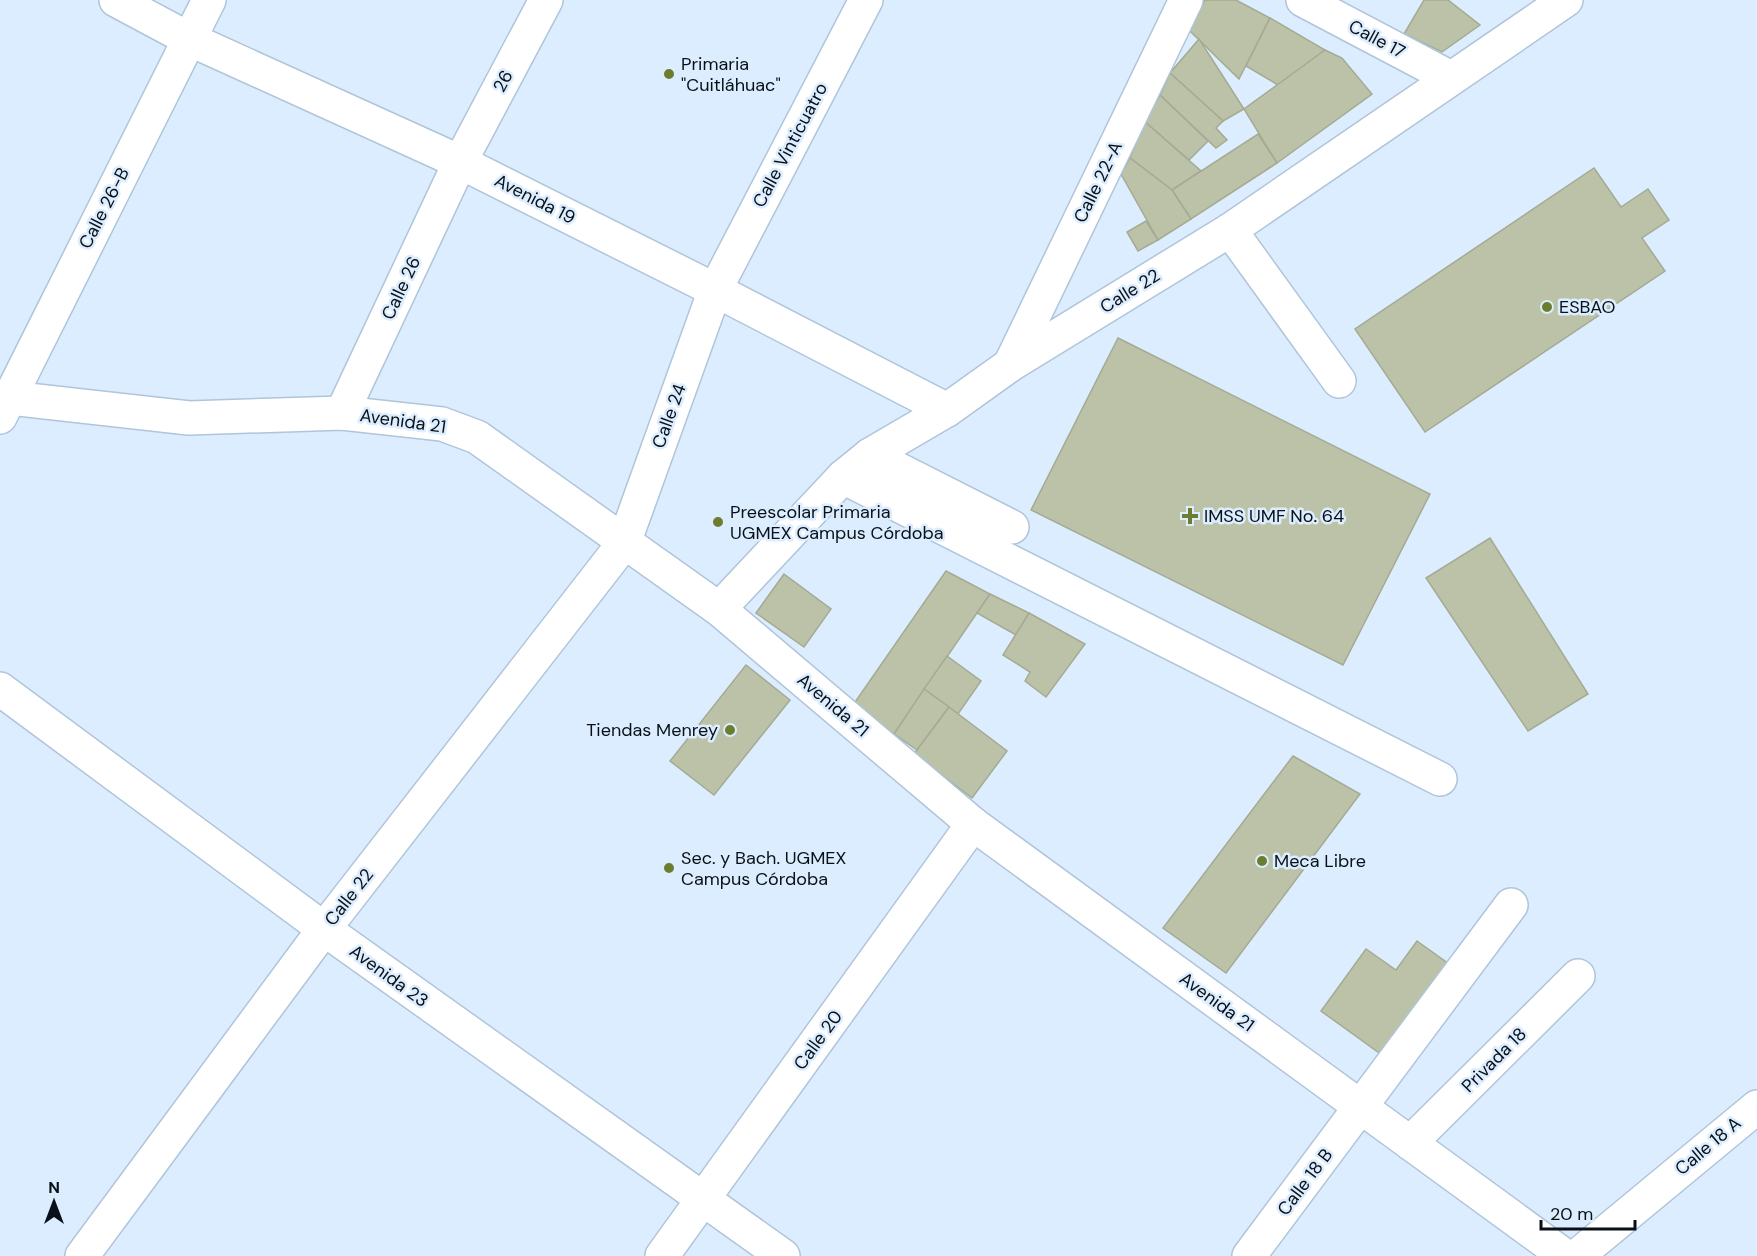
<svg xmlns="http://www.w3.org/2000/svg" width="1757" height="1256" font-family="'DM Sans',sans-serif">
	<rect width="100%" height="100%" fill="#dbedfe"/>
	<g fill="#bbc2a8" stroke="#a4ab92" stroke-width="1.5">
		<polygon points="1205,0 1236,0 1270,18 1239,79 1190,31"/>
		<polygon points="1424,0 1448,0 1480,25 1442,52 1404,34"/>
		<polygon points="1270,18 1325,50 1278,85 1246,66"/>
		<polygon points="1199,39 1244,109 1223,121 1170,73"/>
		<polygon points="1325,50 1342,58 1372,94 1277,163 1244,109"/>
		<polygon points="1170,73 1223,121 1216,128 1227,140 1216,148 1160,95"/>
		<polygon points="1160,95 1208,141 1189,160 1144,121"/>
		<polygon points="1144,121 1201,171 1172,190 1130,158"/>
		<polygon points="1258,134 1277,163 1191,219 1172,190"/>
		<polygon points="1130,158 1172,190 1191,219 1158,240 1121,174"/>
		<polygon points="1594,168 1621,207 1648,189 1669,220 1642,238 1665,271 1425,432 1355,329"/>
		<polygon points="1146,221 1158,240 1138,251 1127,232"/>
		<polygon points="1118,338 1430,494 1343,665 1031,510"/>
		<polygon points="1490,538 1588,694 1528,731 1426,578"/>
		<polygon points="946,571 990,594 894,734 853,705"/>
		<polygon points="784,574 831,609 804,647 756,613"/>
		<polygon points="990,594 1029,613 1016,635 977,613"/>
		<polygon points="1029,613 1085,644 1046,697 1025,681 1030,672 1003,655"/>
		<polygon points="947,656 981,681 958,714 924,689"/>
		<polygon points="746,665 790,700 714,795 670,761"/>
		<polygon points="924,689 949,707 917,750 894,734"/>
		<polygon points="949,707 1007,751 972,798 914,754"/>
		<polygon points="1293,756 1360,794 1226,973 1163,928"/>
		<polygon points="1417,941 1449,964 1382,1055 1321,1011 1366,949 1396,970"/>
	</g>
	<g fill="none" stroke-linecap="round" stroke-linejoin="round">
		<g stroke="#b0c5da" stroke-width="36">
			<g id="minor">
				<polyline points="116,0 189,39 460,162 715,290 947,410"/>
				<polyline points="1303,0 1451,78"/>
				<polyline points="1230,230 1339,381"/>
				<polyline points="1010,365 1186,0"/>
				<polyline points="10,398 189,418 342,413 442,424 477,437 719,609 973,824 1565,1256"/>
				<polyline points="342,413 460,162 546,0"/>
				<polyline points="0,417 209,0"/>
				<polyline points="870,455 1012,527"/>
				<polyline points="843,477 1440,779"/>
				<polyline points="719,609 843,477 870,455 947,410 1010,365 1230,230 1566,0"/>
				<polyline points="0,689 324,929 783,1256"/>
				<polyline points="1410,1143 1578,976"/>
				<polyline points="82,1256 324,929 624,543 715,290 866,0"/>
				<polyline points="662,1256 973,824"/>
				<polyline points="1249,1256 1511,905"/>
				<polyline points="1577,1256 1757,1107"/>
			</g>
		</g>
		<use href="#minor" stroke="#fff" stroke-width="33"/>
	</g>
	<g fill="#6c7e2d" stroke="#dbedfe" stroke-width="2">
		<circle cx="669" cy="74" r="6"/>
		<circle cx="1547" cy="307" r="6"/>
		<path d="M1187 507h6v6h6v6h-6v6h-6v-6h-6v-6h6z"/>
		<circle cx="718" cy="522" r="6"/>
		<circle cx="730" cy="730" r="6"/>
		<circle cx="1262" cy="861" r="6"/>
		<circle cx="669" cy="868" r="6"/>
	</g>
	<g text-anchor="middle" stroke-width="5" stroke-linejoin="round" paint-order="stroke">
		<g font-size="18" fill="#091017" stroke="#dbedfe">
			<text transform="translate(1377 39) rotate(28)" y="6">Calle 17</text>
			<text transform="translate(503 81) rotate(-62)" y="6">26</text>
			<text transform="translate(790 145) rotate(-62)" y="6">Calle Vinticuatro</text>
			<text transform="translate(1098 182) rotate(-64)" y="6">Calle 22-A</text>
			<text transform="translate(535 199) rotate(27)" y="6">Avenida 19</text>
			<text transform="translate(104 208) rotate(-63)" y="6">Calle 26-B</text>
			<text transform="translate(401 288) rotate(-65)" y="6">Calle 26</text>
			<text transform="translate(1130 291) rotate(-32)" y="6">Calle 22</text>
			<text transform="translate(669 416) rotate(-70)" y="6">Calle 24</text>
			<text transform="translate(403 421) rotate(8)" y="6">Avenida 21</text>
			<text transform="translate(833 705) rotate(40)" y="6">Avenida 21</text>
			<text transform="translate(349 897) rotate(-52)" y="6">Calle 22</text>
			<text transform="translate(389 976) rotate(36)" y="6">Avenida 23</text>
			<text transform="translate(1217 1002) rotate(36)" y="6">Avenida 21</text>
			<text transform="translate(818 1040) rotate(-54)" y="6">Calle 20</text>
			<text transform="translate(1494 1060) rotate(-45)" y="6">Privada 18</text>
			<text transform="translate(1708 1146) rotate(-40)" y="6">Calle 18 A</text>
			<text transform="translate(1305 1182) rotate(-53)" y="6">Calle 18 B</text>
		</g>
		<g font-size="18" fill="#091017" stroke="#dbedfe" text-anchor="start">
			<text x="681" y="70">Primaria<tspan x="681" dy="21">"Cuitláhuac"</tspan></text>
			<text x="1559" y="313">ESBAO</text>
			<text x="730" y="518">Preescolar Primaria<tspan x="730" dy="21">UGMEX Campus Córdoba</tspan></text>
			<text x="1204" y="522">IMSS UMF No. 64</text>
			<text x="718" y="736" text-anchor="end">Tiendas Menrey</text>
			<text x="681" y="864">Sec. y Bach. UGMEX<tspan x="681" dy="21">Campus Córdoba</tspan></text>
			<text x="1274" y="867">Meca Libre</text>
		</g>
	</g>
	<g transform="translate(54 1202)" stroke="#dbedfe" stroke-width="4.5" paint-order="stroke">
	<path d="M0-4.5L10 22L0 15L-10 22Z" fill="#091017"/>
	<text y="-9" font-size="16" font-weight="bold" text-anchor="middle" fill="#091017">N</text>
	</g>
	<path d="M1541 1220v9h94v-9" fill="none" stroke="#091017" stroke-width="3"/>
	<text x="1550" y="1220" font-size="18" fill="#091017" stroke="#dbedfe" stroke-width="4.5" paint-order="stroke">20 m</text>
</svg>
